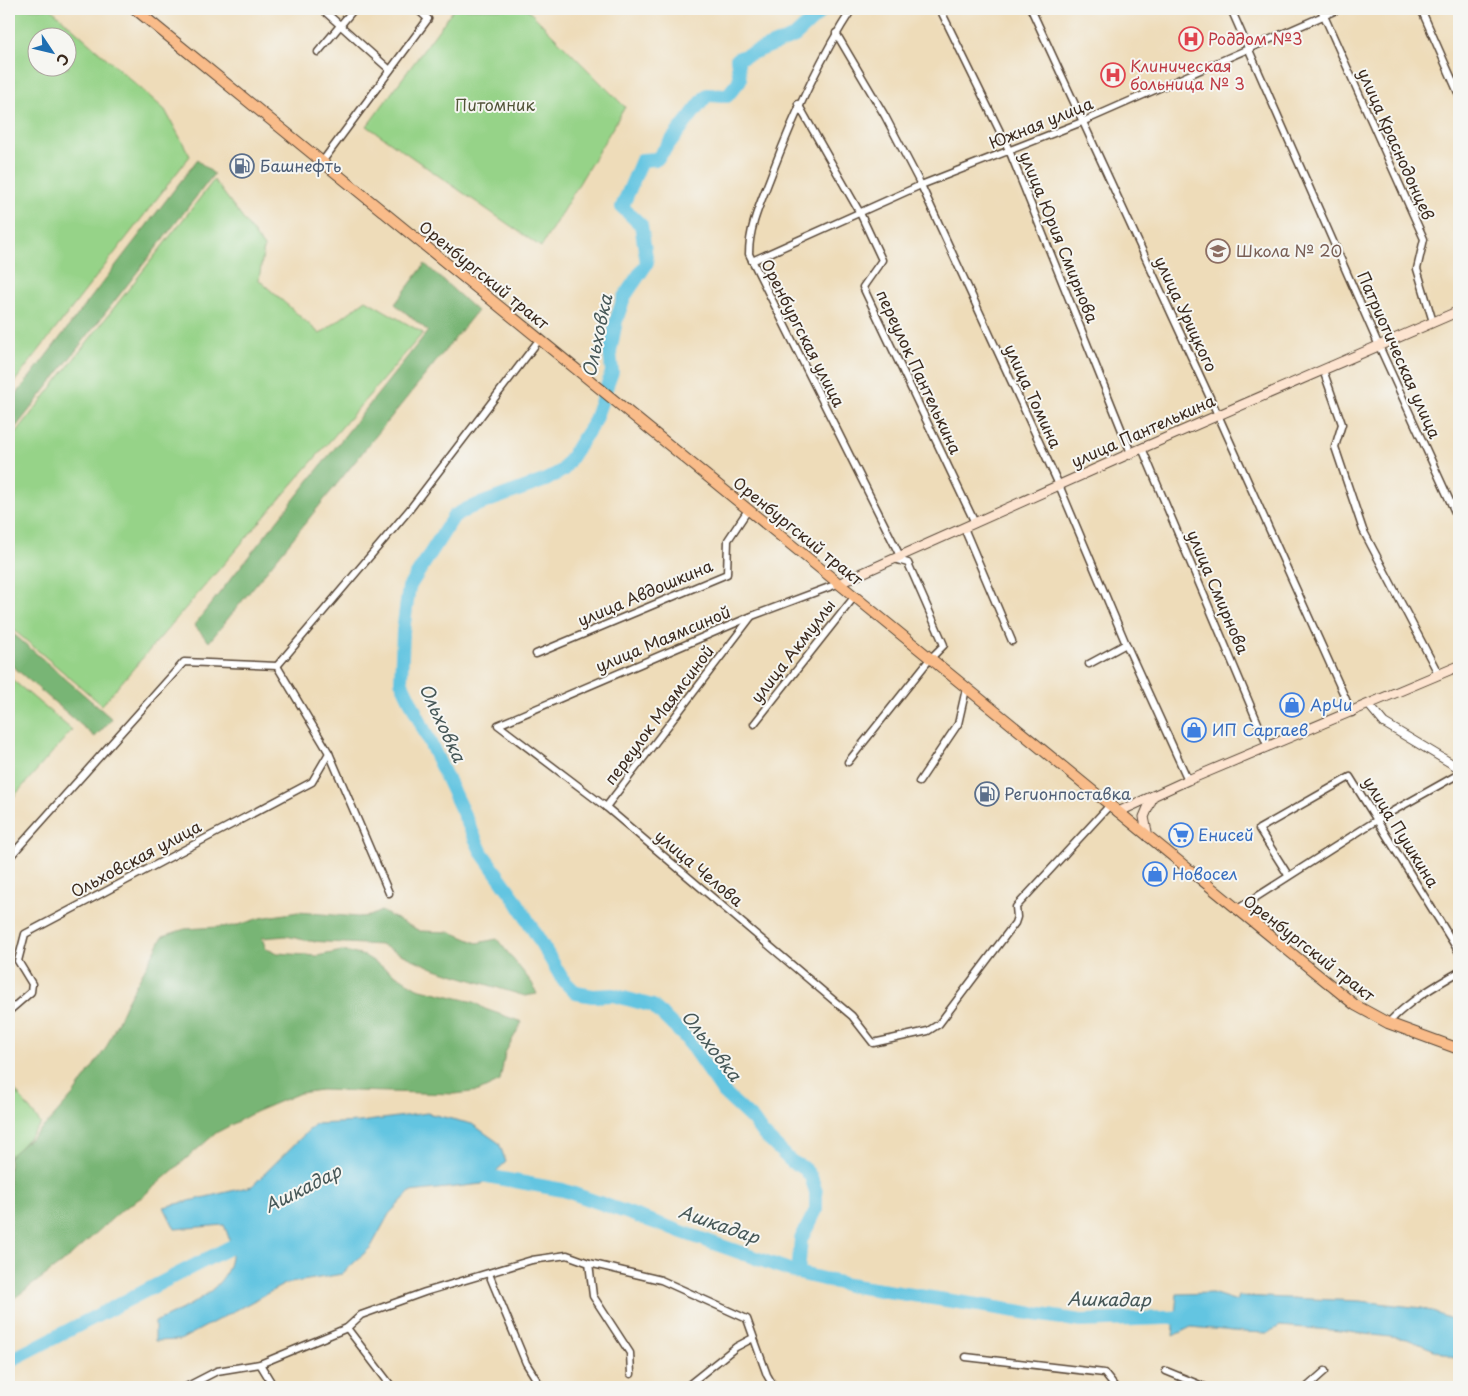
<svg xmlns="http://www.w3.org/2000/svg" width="1468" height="1396" font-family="'Playpen Sans',sans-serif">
	<rect width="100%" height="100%" fill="#f6f6f2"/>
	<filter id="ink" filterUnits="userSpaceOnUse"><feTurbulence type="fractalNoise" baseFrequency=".02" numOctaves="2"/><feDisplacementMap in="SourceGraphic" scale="10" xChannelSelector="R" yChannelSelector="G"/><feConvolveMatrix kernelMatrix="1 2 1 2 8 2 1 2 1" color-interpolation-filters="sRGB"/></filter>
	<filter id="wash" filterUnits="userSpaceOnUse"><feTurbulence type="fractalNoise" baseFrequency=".0096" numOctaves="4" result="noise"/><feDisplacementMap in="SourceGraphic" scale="20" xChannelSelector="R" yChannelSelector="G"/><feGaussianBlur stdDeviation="1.12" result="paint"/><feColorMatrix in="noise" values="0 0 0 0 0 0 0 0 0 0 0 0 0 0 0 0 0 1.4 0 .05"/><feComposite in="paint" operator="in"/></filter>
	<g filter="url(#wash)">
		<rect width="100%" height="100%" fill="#eedcb9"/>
		<g fill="#96d388" stroke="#687e53" fill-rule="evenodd">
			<path d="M9 9H51L165 110 190 156 9 389ZM38 38H68V68H38Z"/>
			<polygon points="454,9 527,9 625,107 541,247 367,126"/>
			<polygon points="214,180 264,247 259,280 320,334 366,300 423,333 102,705 9,626 9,442"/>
			<polygon points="9,677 72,730 9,802"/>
			<polygon points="9,1082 41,1124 9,1160"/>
		</g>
		<g fill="#78b574" stroke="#5a7049">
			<polygon points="197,160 214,174 9,436 9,404"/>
			<polygon points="425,264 477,311 209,642 194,625 428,331 395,304"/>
			<polygon points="9,630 112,719 95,737 9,663"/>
			<polygon points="381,911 420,931 451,932 477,943 497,939 532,983 537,994 525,996 435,969 381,945 309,941 286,936 262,938 266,949 278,953 317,956 342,951 365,956 417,988 474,1002 485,1009 522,1022 505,1053 500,1081 479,1091 455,1094 321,1090 300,1093 255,1112 216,1133 142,1197 123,1209 66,1260 9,1302 9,1157 49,1122 73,1095 106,1048 126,1003 163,936 185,929 235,926 260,918 298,912 358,917 370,916"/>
		</g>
		<g fill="#63c5e1" stroke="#4f7880">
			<path d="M427 1113 472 1124 499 1143 506 1162 482 1184 410 1192 389 1214 371 1247 342 1274 285 1284 180 1340 155 1341V1322C185 1308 235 1288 231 1248 230 1240 227 1232 224 1225L175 1229 164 1207 252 1186 315 1124 360 1122Z"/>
			<polygon points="1212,1293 1237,1301 1239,1296 1360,1301 1422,1308 1459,1322 1459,1360 1407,1339 1331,1330 1280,1326 1267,1333 1244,1332 1191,1327 1173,1336 1177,1294"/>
		</g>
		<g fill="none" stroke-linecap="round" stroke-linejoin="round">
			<g stroke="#63c5e1" stroke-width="14">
				<polyline points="471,1173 563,1190 798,1273 848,1285 1081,1321 1192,1317"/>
				<polyline points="798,1273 801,1239 816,1210 816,1192 811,1177 804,1168 792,1162 763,1134 753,1120 724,1093 686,1038 653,1006 613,995 593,996 576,993 563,980 515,899 482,853 401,681 403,631 409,587 454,516 469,508 546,480 563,470 594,422 612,372 610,352 616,321 624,297 647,263 641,225 622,207 642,160 657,159 707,95 727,96 740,80 737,59 795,36 824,9"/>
				<polyline points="9,1361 248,1238"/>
			</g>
		</g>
	</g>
	<g filter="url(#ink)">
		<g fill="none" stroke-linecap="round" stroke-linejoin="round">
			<g stroke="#564535" stroke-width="9">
				<g id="minor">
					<polyline points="322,9 390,70"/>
					<path d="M852 9C818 61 794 115 772 173 762 200 749 225 749 254L900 556"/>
					<polyline points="940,9 1009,150 1131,453"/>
					<polyline points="1031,9 1218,415 1352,713"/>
					<polyline points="1231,9 1379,346 1459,521"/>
					<polyline points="1321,9 1424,239 1417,269 1433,322"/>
					<polyline points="1421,9 1459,95"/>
					<polyline points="836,33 885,116 921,185 1059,485 1126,644 1188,780"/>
					<polyline points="318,52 354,9"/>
					<polyline points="798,104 860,213 882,260 863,287 975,523"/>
					<polyline points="322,162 428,19 417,9"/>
					<polyline points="752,261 921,185 1082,122 1339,9"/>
					<polyline points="1323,370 1342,424 1335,447 1363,530 1439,675"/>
					<polyline points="1142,448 1268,747"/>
					<polyline points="964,528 1012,641"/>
					<polyline points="840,583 752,616 498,725 606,807 852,1016 873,1043 928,1031 939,1024 1015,923 1017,917 1016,907 1110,805"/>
					<polyline points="536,654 727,574 728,540 748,510"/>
					<polyline points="1089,664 1126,644"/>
					<polyline points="277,666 410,509 539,340"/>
					<polyline points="277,666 329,753 389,893"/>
					<polyline points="754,724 855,596"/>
					<polyline points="848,762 930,659 944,645 908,563 894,559"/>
					<polyline points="919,782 958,724 966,689"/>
					<polyline points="606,807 751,617"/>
					<polyline points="9,858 184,662 277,666"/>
					<polyline points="1288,875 1259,829 1350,777 1459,952"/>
					<polyline points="1236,910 1377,820 1459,774"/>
					<polyline points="9,1011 31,992 32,984 18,961 25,934 312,782 329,753"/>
					<path d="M1388 1023C1409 1001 1433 987 1459 972"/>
					<polyline points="589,1263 593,1296 630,1353 631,1374"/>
					<polyline points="489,1274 526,1363 541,1387"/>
					<polyline points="347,1328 392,1387"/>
					<polyline points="966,1357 1104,1373 1115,1387"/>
					<polyline points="260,1364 274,1387"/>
					<polyline points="1166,1371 1205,1387"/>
					<polyline points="186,1387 217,1371 260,1364 347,1328 361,1315 425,1292 532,1260 567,1255 589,1263 661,1280 747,1319 767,1375 774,1387"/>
					<polyline points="686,1387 736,1347 753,1338"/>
					<polyline points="1307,1387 1325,1371"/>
				</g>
			</g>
			<g stroke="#564535" stroke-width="10">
				<polyline id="tertiary" points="1369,705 1384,723 1459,768"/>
			</g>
			<g stroke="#564535" stroke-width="11">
				<g id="secondary">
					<polyline points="840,583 1131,453 1459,311"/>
					<polyline points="1118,812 1188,780 1459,666"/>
					<polyline points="1148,837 1144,817 1153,796"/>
				</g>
			</g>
			<g stroke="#564535" stroke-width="12">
				<polyline id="primary" points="135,9 1355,1005 1388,1023 1459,1049"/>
			</g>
			<use href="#minor" stroke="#fff" stroke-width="6"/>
			<use href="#tertiary" stroke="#fff" stroke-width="8"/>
			<use href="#secondary" stroke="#fde4d0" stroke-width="9"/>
			<use href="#primary" stroke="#f9bc8a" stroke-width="10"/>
		</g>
	</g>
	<defs>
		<g id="hospital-ring" transform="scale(1.25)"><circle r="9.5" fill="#f6f6f2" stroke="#e0444e" stroke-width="1.5"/><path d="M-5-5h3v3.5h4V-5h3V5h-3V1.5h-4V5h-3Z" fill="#e0444e"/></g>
		<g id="fuel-ring" transform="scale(1.25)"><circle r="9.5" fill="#f6f6f2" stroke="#5c6f8a" stroke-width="1.5"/><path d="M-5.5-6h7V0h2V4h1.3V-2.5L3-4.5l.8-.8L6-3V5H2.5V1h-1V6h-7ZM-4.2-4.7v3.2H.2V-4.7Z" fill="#5c6f8a"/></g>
		<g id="school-ring" transform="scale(1.25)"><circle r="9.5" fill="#f6f6f2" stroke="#8d6e63" stroke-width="1.5"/><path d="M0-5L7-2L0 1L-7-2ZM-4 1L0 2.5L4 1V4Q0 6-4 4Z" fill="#8d6e63"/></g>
		<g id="shop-ring" transform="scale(1.25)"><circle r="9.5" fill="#f6f6f2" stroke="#3f7fe0" stroke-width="1.5"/><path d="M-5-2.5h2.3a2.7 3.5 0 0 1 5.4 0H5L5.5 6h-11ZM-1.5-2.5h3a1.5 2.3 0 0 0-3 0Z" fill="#3f7fe0"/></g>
		<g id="supermarket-ring" transform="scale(1.25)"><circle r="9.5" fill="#f6f6f2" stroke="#3f7fe0" stroke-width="1.5"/><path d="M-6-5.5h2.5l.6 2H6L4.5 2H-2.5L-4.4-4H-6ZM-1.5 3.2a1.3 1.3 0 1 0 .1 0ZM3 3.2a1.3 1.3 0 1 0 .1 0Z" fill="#3f7fe0"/></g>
	</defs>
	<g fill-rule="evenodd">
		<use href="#hospital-ring" x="1191" y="39"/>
		<use href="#hospital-ring" x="1113" y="75"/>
		<use href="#fuel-ring" x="242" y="166"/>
		<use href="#school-ring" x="1218" y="251"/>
		<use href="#shop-ring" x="1292" y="705"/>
		<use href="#shop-ring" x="1194" y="730"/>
		<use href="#fuel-ring" x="987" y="794"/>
		<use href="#supermarket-ring" x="1181" y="835"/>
		<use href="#shop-ring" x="1155" y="874"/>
	</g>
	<g text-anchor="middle" stroke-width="4" stroke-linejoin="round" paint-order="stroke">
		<g font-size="16" fill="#be3a42" stroke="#f6f6f2" text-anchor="start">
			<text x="1208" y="45">Роддом №3</text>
			<text x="1130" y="72">Клиническая<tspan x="1130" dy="18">больница № 3</tspan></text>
		</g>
		<g font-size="16" fill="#525438" stroke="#f6f6f2">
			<text x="495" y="111">Питомник</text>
		</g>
		<g font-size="16" fill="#3b2a1e" stroke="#f6f6f2">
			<text transform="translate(1041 123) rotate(-22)" y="6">Южная улица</text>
			<text transform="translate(1396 144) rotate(66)" y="6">улица Краснодонцев</text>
			<text transform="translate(1059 237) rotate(68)" y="6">улица Юрия Смирнова</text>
			<text transform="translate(484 275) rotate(39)" y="6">Оренбургский тракт</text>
			<text transform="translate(1186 314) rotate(65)" y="6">улица Урицкого</text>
			<text transform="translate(803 333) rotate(63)" y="6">Оренбургская улица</text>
			<text transform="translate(1399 355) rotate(66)" y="6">Патриотическая улица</text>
			<text transform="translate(919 372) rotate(65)" y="6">переулок Пантелькина</text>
			<text transform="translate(1033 396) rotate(65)" y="6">улица Томина</text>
			<text transform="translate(1143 431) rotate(-24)" y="6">улица Пантелькина</text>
			<text transform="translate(798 531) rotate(39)" y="6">Оренбургский тракт</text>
			<text transform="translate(1218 592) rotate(67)" y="6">улица Смирнова</text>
			<text transform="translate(645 593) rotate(-23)" y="6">улица Авдошкина</text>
			<text transform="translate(663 639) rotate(-23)" y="6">улица Маямсиной</text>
			<text transform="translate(793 651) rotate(-52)" y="6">улица Акмуллы</text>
			<text transform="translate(659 715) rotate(-53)" y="6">переулок Маямсиной</text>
			<text transform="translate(1401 832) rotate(58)" y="6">улица Пушкина</text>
			<text transform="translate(136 859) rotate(-28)" y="6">Ольховская улица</text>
			<text transform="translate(699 868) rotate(40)" y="6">улица Челова</text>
			<text transform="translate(1309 948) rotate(38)" y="6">Оренбургский тракт</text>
		</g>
		<g font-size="16" fill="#4e5e75" stroke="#f6f6f2" text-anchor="start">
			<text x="260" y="172">Башнефть</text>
			<text x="1004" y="800">Регионпоставка</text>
		</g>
		<g font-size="16" fill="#785e54" stroke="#f6f6f2" text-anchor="start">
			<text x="1236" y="257">Школа № 20</text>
		</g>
		<g font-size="16" fill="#366cbe" stroke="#f6f6f2" text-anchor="start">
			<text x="1310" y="711">АрЧи</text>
			<text x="1212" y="736">ИП Саргаев</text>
			<text x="1198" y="841">Енисей</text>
			<text x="1172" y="880">Новосел</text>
		</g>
		<g font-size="18" font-style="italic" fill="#475858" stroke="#f6f6f2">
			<text transform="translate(598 336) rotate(-78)" y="6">Ольховка</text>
			<text transform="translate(442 723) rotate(65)" y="6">Ольховка</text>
			<text transform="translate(711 1046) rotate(52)" y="6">Ольховка</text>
			<text transform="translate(303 1189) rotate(-27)" y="6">Ашкадар</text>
			<text transform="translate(719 1225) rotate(19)" y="6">Ашкадар</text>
			<text transform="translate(1109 1300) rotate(1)" y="6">Ашкадар</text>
		</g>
	</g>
	<rect width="1468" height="1396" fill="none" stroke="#f6f6f2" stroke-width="30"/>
	<g transform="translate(52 52) rotate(125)"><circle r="24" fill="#f6f6f2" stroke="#aba49d"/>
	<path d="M0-4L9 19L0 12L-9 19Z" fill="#1f6fb2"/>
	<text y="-8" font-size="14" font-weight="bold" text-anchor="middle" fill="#3b2a1e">С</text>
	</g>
</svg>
